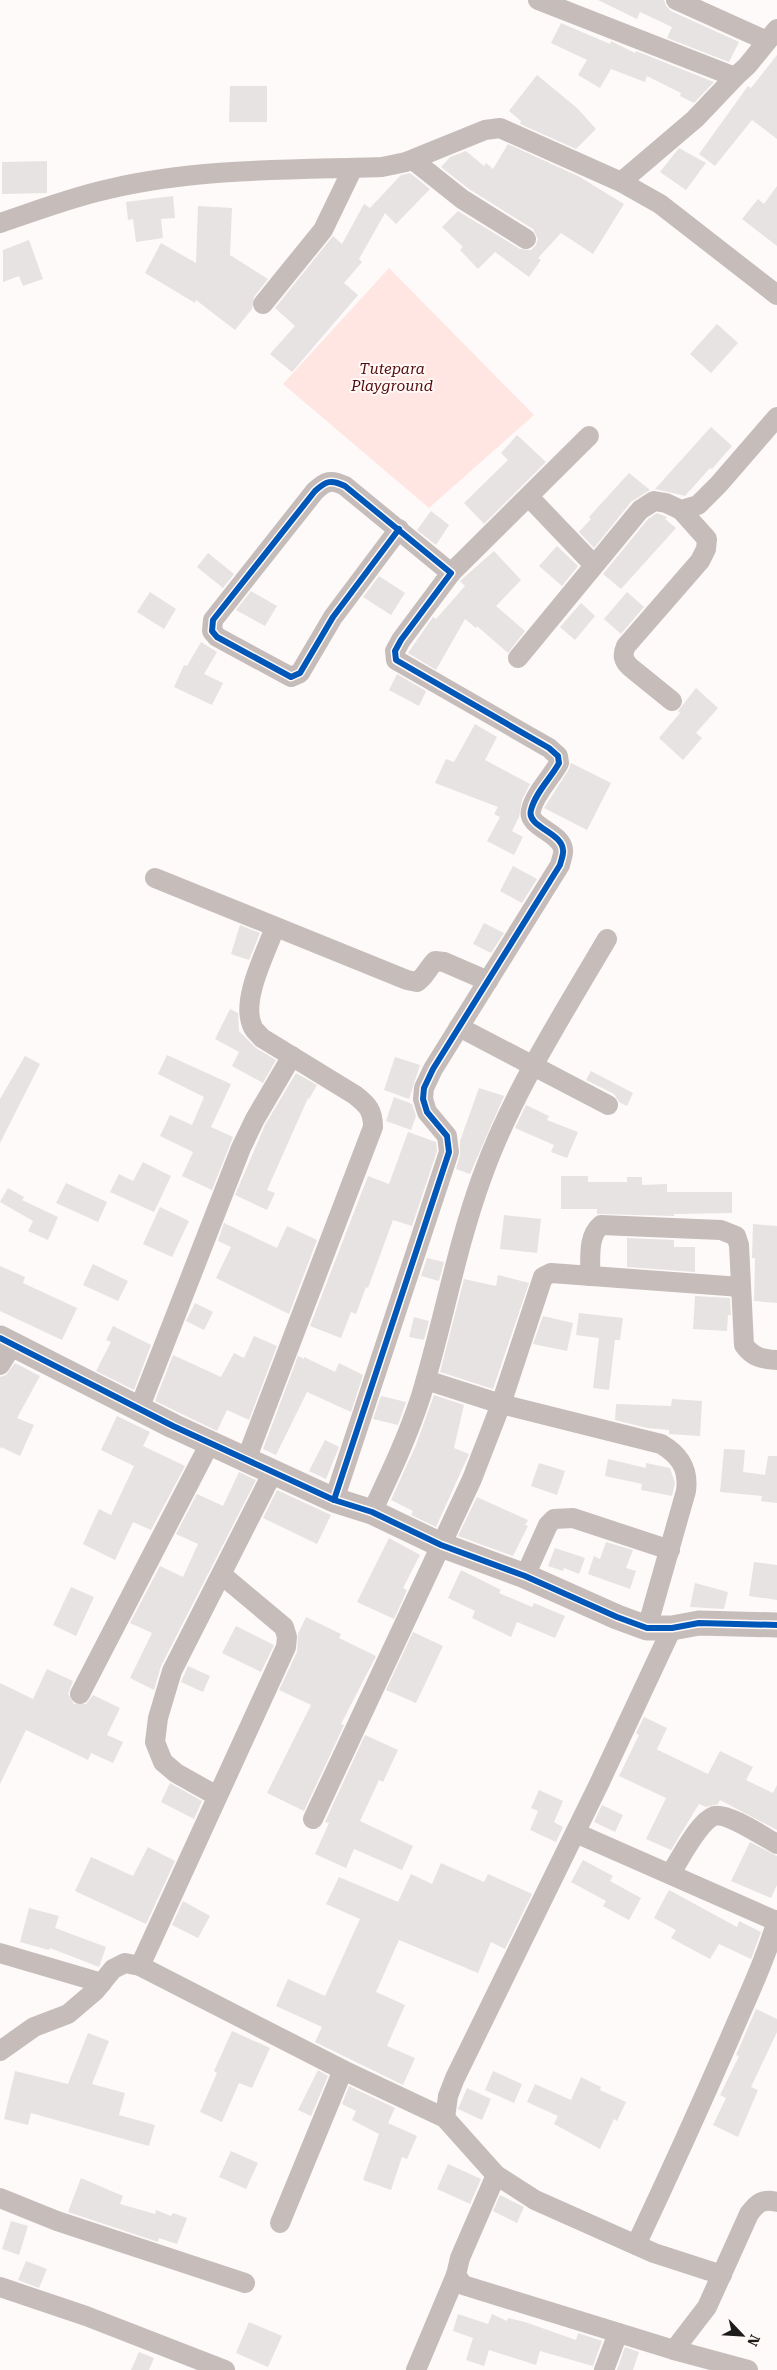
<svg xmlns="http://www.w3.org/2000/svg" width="777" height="2370" font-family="'Roboto Serif',serif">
	<rect width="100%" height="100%" fill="#fefaf9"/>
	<polygon fill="#ffe6e3" points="389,268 534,415 429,508 283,384"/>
	<g fill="#e6e3e2">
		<polygon points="598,0 664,0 666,6 671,11 739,42 729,62 667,38 672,27 640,12 637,19"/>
		<polygon points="561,23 610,44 611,41 635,53 636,51 714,82 694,103 680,96 681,93 647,76 645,82 611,69 600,88 578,75 587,60 551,43"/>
		<polygon points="777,55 777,139 752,120 715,166 699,154 748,86 751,88"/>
		<polygon points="537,75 577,108 596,129 576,149 520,124 521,121 509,111"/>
		<polygon points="230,86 267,86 267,122 229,122"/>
		<polygon points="508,144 578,176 624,204 593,254 561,233 538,258 541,260 529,277 495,252 478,269 460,250 463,247 442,227 458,211 520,249 531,250 536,245 538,239 533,229 469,189 441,167 450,157 466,151 484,166 486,163 493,169"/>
		<polygon points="679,148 706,163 686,190 660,172"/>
		<polygon points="47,161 47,193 2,194 2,162"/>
		<polygon points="410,173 430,189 396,224 385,213 359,259 362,262 344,283 358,295 292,372 270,354 295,326 275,308 333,236 342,244 364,204 370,208 401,175"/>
		<polygon points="777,186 777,246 742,219 758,199 764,204"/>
		<polygon points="173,196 175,218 161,219 163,238 136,242 133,219 128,220 126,202"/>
		<polygon points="198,206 232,208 230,255 268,279 254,297 252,309 235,330 196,300 195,303 145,273 161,243 196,263"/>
		<polygon points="29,240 43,279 23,286 19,276 3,282 3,250"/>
		<polygon points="717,324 738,343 711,373 690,354"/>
		<polygon points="711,427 732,446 712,469 710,468 685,496 655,489"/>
		<polygon points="517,435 546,462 484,524 464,503 508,460 501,453"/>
		<polygon points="629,473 650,490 631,502 594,548 579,532 591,519 589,517"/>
		<polygon points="431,511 449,525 436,545 417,530"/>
		<polygon points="657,513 667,517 665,519 676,528 621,589 603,574 648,519"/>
		<polygon points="557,546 578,566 562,586 539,566"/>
		<polygon points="494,551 521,580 496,606 525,631 508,653 477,626 476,628 465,619 436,670 408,653 433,617 436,619 465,586 460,581"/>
		<polygon points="208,553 234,574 223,588 197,567"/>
		<polygon points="379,576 405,593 391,615 363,597"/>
		<polygon points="251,591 277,606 265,626 236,610"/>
		<polygon points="150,592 176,609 164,629 137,612"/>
		<polygon points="627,592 644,607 621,634 604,619"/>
		<polygon points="581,603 595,616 575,640 560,627"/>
		<polygon points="201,642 217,652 204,674 223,683 212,705 174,687 184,665 187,666"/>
		<polygon points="397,674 426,691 419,706 389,690"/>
		<polygon points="696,688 718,708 696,733 702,738 683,760 659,738 680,713 678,711"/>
		<polygon points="475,724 497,737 485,760 530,784 522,800 519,817 512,831 523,837 514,855 487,841 500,817 494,814 498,807 435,783 446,759 454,762"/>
		<polygon points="571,763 611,783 587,830 544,808 569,769"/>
		<polygon points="513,866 537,879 522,903 500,891"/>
		<polygon points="484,923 504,933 491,953 473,944"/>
		<polygon points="240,925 260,933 249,960 231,954"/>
		<polygon points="230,1009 238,1013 239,1031 256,1048 276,1060 263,1083 232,1066 239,1052 215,1039"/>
		<polygon points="167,1055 231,1084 211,1127 233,1137 212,1190 182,1176 193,1152 160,1136 170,1115 192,1125 204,1097 158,1074"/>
		<polygon points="25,1056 40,1064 0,1143 0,1099"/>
		<polygon points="395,1057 420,1065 409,1099 384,1090"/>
		<polygon points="591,1071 633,1093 627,1106 619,1102 614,1094 586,1080"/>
		<polygon points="296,1073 317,1085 309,1099 308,1098 267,1190 275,1193 267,1210 235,1195 265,1125"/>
		<polygon points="479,1088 504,1096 470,1174 456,1169 460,1155 460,1141"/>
		<polygon points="394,1097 412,1104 416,1116 411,1130 386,1121"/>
		<polygon points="526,1105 549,1116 547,1120 578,1132 567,1158 551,1152 554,1145 515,1128"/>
		<polygon points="408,1132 436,1142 437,1151 412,1226 393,1220 368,1288 366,1287 356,1314 351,1312 341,1338 310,1326 368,1176 389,1184"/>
		<polygon points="143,1162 171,1176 154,1212 110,1192 119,1174 133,1181"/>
		<polygon points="561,1176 588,1176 588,1182 627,1182 627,1177 642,1177 642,1185 667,1184 667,1192 732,1192 732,1213 674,1214 674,1216 597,1214 597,1209 561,1209"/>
		<polygon points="66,1183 107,1202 98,1222 56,1203"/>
		<polygon points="8,1188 24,1197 22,1200 58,1217 48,1240 28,1231 33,1221 0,1202"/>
		<polygon points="160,1207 189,1221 172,1257 143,1244"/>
		<polygon points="504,1215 541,1219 537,1253 500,1249"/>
		<polygon points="224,1223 277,1248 287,1226 317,1240 289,1314 216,1278 231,1247 218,1241"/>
		<polygon points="753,1224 777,1226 777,1303 754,1301 755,1258 752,1258"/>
		<polygon points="627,1238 674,1240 674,1247 695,1247 695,1272 627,1267"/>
		<polygon points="427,1258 444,1262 439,1281 421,1276"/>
		<polygon points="93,1264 128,1281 118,1301 83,1285"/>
		<polygon points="0,1266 25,1277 23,1283 77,1308 62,1340 0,1311"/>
		<polygon points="498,1275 529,1283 493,1389 440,1372 464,1279 496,1286"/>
		<polygon points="695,1296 730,1298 731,1315 728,1315 727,1331 693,1329"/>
		<polygon points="195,1303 213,1312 204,1330 186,1321"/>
		<polygon points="579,1313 623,1318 620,1340 615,1340 609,1390 593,1388 599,1338 576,1335"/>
		<polygon points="543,1316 573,1323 567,1351 533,1344"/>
		<polygon points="414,1317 429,1321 424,1340 409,1337"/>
		<polygon points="113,1326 151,1345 134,1390 96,1371 111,1342 106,1340"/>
		<polygon points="254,1336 277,1346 249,1420 227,1410 217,1431 155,1401 173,1355 221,1377 234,1353 244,1358"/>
		<polygon points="298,1356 304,1359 304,1357 335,1372 339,1363 363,1375 351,1412 307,1392 276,1455 263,1449"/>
		<polygon points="15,1363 40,1376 17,1418 34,1425 20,1456 1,1447 0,1449 0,1377 6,1375"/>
		<polygon points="434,1395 464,1405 454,1448 469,1454 436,1527 411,1515 413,1511 391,1500 416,1445"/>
		<polygon points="381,1396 406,1402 398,1425 373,1419"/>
		<polygon points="672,1399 702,1401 700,1436 669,1434 669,1430 647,1428 615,1420 616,1404 671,1406"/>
		<polygon points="117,1416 150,1432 143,1446 185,1466 151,1530 133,1522 115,1560 83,1544 99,1509 111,1515 134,1466 101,1450"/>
		<polygon points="325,1440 339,1447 326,1479 309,1471"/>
		<polygon points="724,1449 745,1450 743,1472 765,1475 768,1456 777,1456 777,1503 761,1501 762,1496 720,1492"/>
		<polygon points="608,1459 646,1468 646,1463 670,1468 675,1483 672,1496 641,1490 642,1484 605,1476"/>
		<polygon points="539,1463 565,1471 557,1495 531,1486"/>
		<polygon points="239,1472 256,1480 161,1666 154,1690 130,1678 152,1633 130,1623 160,1566 183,1577 198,1544 176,1534 197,1494 223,1506"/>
		<polygon points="277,1490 331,1515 317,1544 263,1518"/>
		<polygon points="477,1497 528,1520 525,1525 528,1526 513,1556 458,1536"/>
		<polygon points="389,1538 420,1555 403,1588 407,1590 394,1619 357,1602"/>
		<polygon points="606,1542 633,1550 626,1568 636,1571 630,1589 588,1574 594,1556 600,1559"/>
		<polygon points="555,1548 585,1558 579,1574 564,1568 563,1571 548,1566"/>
		<polygon points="754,1562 777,1565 777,1600 749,1596"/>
		<polygon points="461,1570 501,1590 499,1593 532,1607 534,1603 565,1616 555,1638 517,1622 511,1637 472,1618 475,1611 448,1598"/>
		<polygon points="695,1583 728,1592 724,1609 690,1607"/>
		<polygon points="71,1587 94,1597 76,1636 53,1625"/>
		<polygon points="306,1617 341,1634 339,1638 376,1656 341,1724 344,1725 304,1811 267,1793 311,1705 279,1690 297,1652 298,1634"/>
		<polygon points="236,1626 274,1645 261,1672 222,1653"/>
		<polygon points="413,1632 443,1646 416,1703 386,1690"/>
		<polygon points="188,1666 210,1676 203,1692 181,1682"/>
		<polygon points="47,1669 73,1681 68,1694 74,1704 86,1704 93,1695 120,1708 107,1735 123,1742 113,1763 91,1753 88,1760 26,1730 0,1784 0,1683 33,1699"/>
		<polygon points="644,1717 667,1728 657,1749 658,1750 708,1774 720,1751 753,1767 746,1780 773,1793 777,1785 777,1830 720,1800 718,1804 706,1807 699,1804 671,1850 646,1839 666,1798 619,1776 639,1735 636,1733"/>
		<polygon points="365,1735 398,1750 383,1782 379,1780 360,1821 413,1846 402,1870 354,1849 346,1868 315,1854 329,1823 325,1822"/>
		<polygon points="170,1783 202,1801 194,1819 161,1802"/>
		<polygon points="539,1790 563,1801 554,1822 563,1827 556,1842 530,1830 538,1811 531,1808"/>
		<polygon points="602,1805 623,1815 615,1832 594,1822"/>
		<polygon points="750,1842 777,1856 777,1885 771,1898 731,1881"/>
		<polygon points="148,1847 175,1861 146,1924 75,1891 91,1857 133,1876"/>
		<polygon points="583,1860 613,1876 610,1881 641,1898 629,1920 603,1906 606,1901 571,1882"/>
		<polygon points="441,1863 484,1882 488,1874 532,1894 505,1949 491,1942 478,1973 399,1940 376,1992 405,2005 387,2046 415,2058 403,2085 315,2042 322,2027 276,2006 288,1979 325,1996 360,1919 326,1904 339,1877 398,1902 411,1874 432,1884"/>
		<polygon points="669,1890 737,1927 739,1921 761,1932 751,1959 719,1944 710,1959 671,1938 676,1930 654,1918"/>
		<polygon points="183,1901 210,1916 198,1938 172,1925"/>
		<polygon points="29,1908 59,1916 55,1928 106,1947 99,1967 50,1948 49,1950 20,1942"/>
		<polygon points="756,2009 777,2019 777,2032 751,2087 758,2090 738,2137 713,2125 726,2098 720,2095 739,2056 736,2055"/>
		<polygon points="232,2031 270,2048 252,2088 239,2083 222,2122 200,2112 217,2073 214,2071"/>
		<polygon points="88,2033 109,2041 92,2084 125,2093 119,2115 155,2125 149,2146 31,2113 28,2125 4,2119 15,2071 68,2084"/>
		<polygon points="318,2070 328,2076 311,2116 298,2110"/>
		<polygon points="493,2071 522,2084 514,2103 485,2090"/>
		<polygon points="581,2077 601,2087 600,2090 626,2102 617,2121 614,2119 600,2149 554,2124 558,2116 527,2102 535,2084 571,2100"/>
		<polygon points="349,2086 395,2108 388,2123 417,2136 407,2159 402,2157 391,2190 363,2180 379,2134 352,2120 356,2111 342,2104"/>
		<polygon points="467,2088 491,2099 482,2120 458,2109"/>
		<polygon points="231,2151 258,2163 246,2189 219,2177"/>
		<polygon points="448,2164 481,2179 470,2204 437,2189"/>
		<polygon points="81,2178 123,2196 120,2204 155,2214 156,2210 171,2216 173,2213 187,2218 177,2244 159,2238 158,2242 68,2212"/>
		<polygon points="500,2195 524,2207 517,2223 493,2211"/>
		<polygon points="11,2221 28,2226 19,2255 2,2249"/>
		<polygon points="26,2261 47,2269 39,2288 18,2280"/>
		<polygon points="458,2314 488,2324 492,2314 507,2321 508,2318 525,2322 576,2340 578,2333 602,2341 593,2366 540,2351 536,2365 489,2350 484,2366 466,2360 473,2338 453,2331"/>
		<polygon points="249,2322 282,2336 268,2367 236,2353"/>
		<polygon points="625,2347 639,2352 633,2370 617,2370"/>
		<polygon points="139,2352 154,2358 149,2370 131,2370"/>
	</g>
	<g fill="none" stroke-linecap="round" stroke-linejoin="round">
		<g stroke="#c6bdbb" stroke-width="20">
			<polyline points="538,0 735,77 747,66 777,29"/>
			<polyline points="676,0 767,41"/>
			<polyline points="413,160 462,199 526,239"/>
			<polyline points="621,182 695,119 735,77"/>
			<path d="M0 223C36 211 72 197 109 189 198 168 291 170 382 167L406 162 485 130 500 128 621 182 660 204 777 295"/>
			<polyline points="263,304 323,230 353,168"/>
			<polyline points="529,497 594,565"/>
			<polyline points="451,573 589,436"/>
			<polyline points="518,658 640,510 654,501 666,503 681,510 698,505 719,484 777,417"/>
			<path d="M672 701 630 667C623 660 622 655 626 646L700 561 706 549 707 539 681 510"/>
			<path d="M155 878 407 980 417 982C425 977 428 968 435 961L444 962 488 981"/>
			<polyline points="459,1027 608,1105"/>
			<path d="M590 1276C591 1259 587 1237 601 1225L721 1230 736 1236 739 1245 744 1345C753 1358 763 1359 777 1360"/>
			<polyline points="0,1365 13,1344"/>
			<path d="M426 1380 501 1404 661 1444C680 1455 689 1469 686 1491L647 1628"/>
			<polyline points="139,1409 241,1148 255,1119 292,1056"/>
			<path d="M246 1460 373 1127C373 1111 368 1105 355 1095L262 1038C259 1034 253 1030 252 1025 241 999 266 953 275 927"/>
			<path d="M334 1500 449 1152 447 1136 427 1112 423 1099 424 1088 433 1069 560 865C561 860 564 854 563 850 562 832 526 827 531 810 535 793 551 778 559 763L558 756 549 748 396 660 395 651 401 640 451 573 345 486C331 479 326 481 315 491L213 620 212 631 217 637 291 677 300 673 333 617 399 529"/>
			<path d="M372 1512C390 1474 408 1436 421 1396 443 1324 456 1248 482 1177 512 1093 562 1016 607 939"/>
			<polyline points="525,1576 548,1525 554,1519 573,1518 670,1550"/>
			<polyline points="80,1694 210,1443"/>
			<polyline points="217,1796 176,1773 163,1762 155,1742 158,1718 172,1671 273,1472"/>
			<polyline points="313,1819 472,1479 501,1404 543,1277 551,1273 741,1287"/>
			<polyline points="576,1833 776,1921"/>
			<path d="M670 1874C680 1860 698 1822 714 1816 727 1812 764 1837 777 1844"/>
			<polyline points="0,1953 102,1983"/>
			<polyline points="140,1966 286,1647 287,1637 284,1627 222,1575"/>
			<polyline points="0,2051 34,2027 68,2014 95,1991 113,1969 125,1963 140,1966 343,2070 445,2118 496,2175 535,2200 654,2253 722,2275"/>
			<polyline points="445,2118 448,2096 455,2078 599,1784 672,1628"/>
			<polyline points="496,2175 460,2258 456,2275 463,2285 674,2350 748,2370"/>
			<polyline points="0,2198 57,2221 245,2283"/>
			<polyline points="280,2223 343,2070"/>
			<path d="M636 2245C668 2177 699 2109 729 2040 746 2000 765 1961 777 1920"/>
			<polyline points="0,2287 86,2316 225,2370"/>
			<path d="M674 2350 707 2307 749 2214C757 2203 763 2198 777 2202"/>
			<polyline points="416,2370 456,2275"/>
			<polyline points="604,2370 618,2333"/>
		</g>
		<polyline stroke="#c6bdbb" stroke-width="25" points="0,1338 173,1426 334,1500 372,1512 441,1545 525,1576 617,1617 647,1628 672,1628 699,1623 777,1625"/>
		<g stroke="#fff9f8" stroke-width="9">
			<g id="cycleway">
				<polyline points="0,1338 173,1426 334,1500 372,1512 441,1545 525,1576 617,1617 647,1628 672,1628 699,1623 777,1625"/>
				<path d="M334 1500 449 1152 447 1136 427 1112 423 1099 424 1088 433 1069 560 865C561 860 564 854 563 850 562 832 526 827 531 810 535 793 551 778 559 763L558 756 549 748 396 660 395 651 401 640 451 573 345 486C331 479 326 481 315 491L213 620 212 631 217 637 291 677 300 673 333 617 399 529"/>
			</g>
		</g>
		<use href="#cycleway" stroke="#0057b8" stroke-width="6"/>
	</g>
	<g text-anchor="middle" stroke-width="4" stroke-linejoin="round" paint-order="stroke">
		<g font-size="15" font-style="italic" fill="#540b0b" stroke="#fff9f8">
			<text x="392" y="374">Tutepara<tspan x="392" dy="17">Playground</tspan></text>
		</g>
	</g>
	<g transform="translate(742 2335) rotate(115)" stroke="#fff9f8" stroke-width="4" paint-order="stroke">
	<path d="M0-4L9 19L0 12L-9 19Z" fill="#1e1b1b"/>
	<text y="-8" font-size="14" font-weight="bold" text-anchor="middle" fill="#1e1b1b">N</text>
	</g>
</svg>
